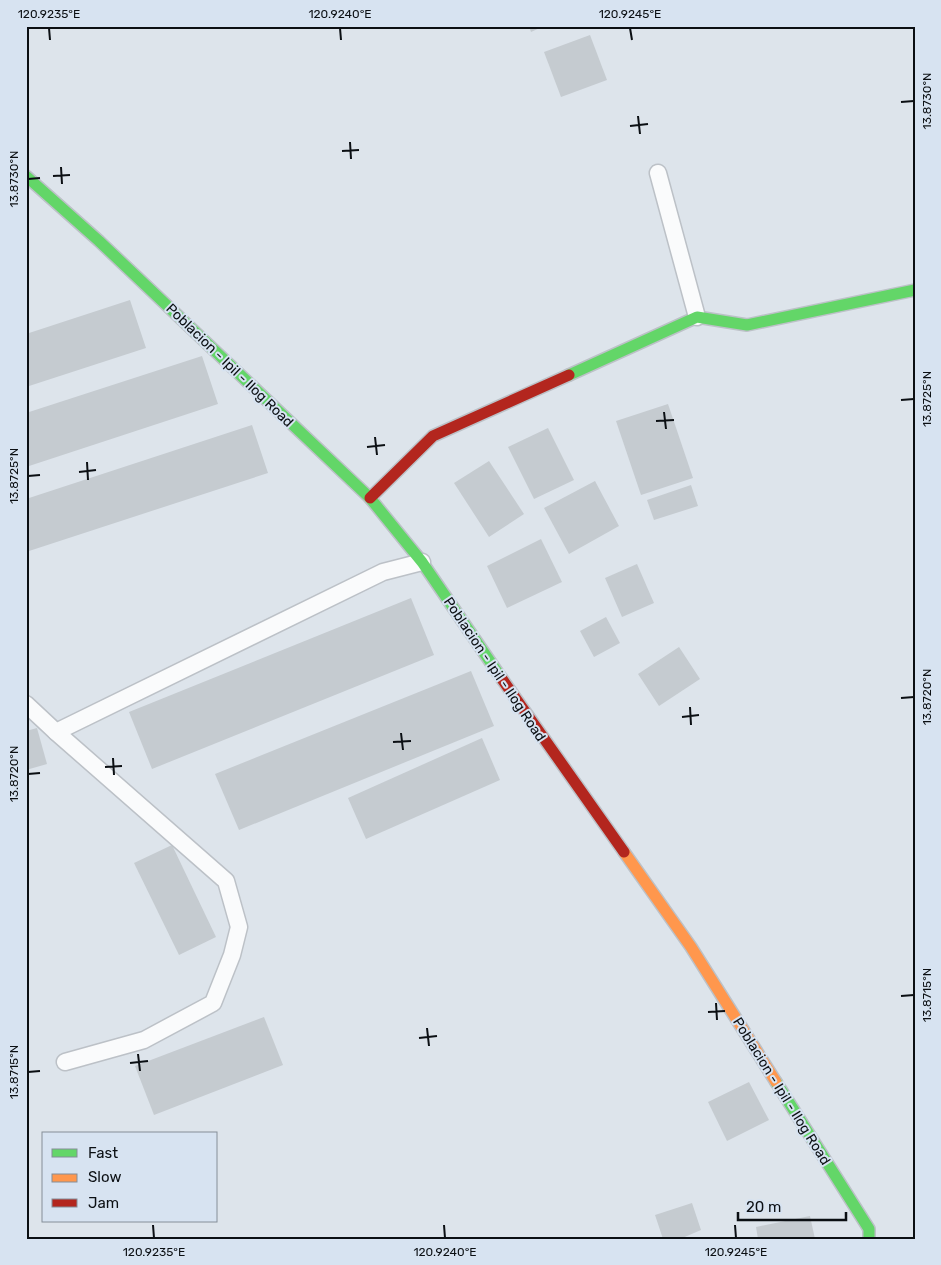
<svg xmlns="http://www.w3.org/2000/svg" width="941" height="1265" font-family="Rubik,sans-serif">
	<rect width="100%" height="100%" fill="#dde4eb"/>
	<g fill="#c5cbd0">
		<polygon points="529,26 544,26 531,32"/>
		<polygon points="590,35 607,80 561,97 544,52"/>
		<polygon points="130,300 146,348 26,387 26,334"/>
		<polygon points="202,356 218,404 26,467 26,413"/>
		<polygon points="668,404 693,478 641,495 616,421"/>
		<polygon points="252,425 268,473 26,552 26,499"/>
		<polygon points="548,428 574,480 534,499 508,447"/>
		<polygon points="489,461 524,514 489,537 454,483"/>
		<polygon points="595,481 619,526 569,554 544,508"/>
		<polygon points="691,485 698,506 654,520 647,500"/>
		<polygon points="541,539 562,582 507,608 487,566"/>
		<polygon points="637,564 654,603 622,617 605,578"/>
		<polygon points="411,598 434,655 152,769 129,712"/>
		<polygon points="606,617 620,643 594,657 580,631"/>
		<polygon points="679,647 700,679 659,706 638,674"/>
		<polygon points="471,671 494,726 239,830 215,774"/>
		<polygon points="37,728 47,764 26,770 26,731"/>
		<polygon points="482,738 500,780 366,839 348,798"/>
		<polygon points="172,845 216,937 179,955 134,863"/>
		<polygon points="264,1017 283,1065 154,1115 135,1066"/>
		<polygon points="749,1082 769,1120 727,1141 708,1102"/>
		<polygon points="692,1203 701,1230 680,1239 663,1239 655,1215"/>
		<polygon points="810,1216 815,1239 758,1239 756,1227"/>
	</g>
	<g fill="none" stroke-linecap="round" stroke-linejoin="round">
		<g stroke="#bcc1c7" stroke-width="19">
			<g id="lane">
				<polyline points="658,173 697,317"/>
				<polyline points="26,704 56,732 383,572 422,562"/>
				<polyline points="56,732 226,881 239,927 232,955 213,1003 144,1040 65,1062"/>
			</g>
		</g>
		<g stroke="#bcc1c7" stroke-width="14">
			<g id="fast">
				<polyline points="26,176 99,241 370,498 422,562 502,679"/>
				<polyline points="569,375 697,317 747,325 915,290"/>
				<polyline points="776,1082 869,1229 869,1239"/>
			</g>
		</g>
		<g stroke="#bcc1c7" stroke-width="14">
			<polyline id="slow" points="624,852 691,947 776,1082"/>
		</g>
		<g stroke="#bcc1c7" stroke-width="14">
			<g id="jam">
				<polyline points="370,498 433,436 569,375"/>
				<polyline points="502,679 624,852"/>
			</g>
		</g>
		<use href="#lane" stroke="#fafbfc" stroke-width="16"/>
		<use href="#fast" stroke="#63d668" stroke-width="11"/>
		<use href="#slow" stroke="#ff974d" stroke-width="11"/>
		<use href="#jam" stroke="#b3261e" stroke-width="11"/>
	</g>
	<path fill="none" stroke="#0b0f13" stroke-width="2" d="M49 28 50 40M340 28 341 40M630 28 632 40M901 102 914 101M638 116 640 134M630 126 648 124M350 142 351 159M342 151 359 150M61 167 62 184M53 176 70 175M28 179 40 178M901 400 914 399M664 412 666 429M656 421 674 420M375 437 377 455M367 447 385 445M87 462 88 480M79 472 96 470M28 476 40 475M901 698 914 697M690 707 691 725M682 717 699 715M401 733 403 750M393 742 411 741M113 758 114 775M105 767 122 766M28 774 40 773M901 996 914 995M716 1003 717 1020M708 1012 725 1011M427 1028 429 1046M419 1038 437 1036M138 1054 140 1071M130 1063 148 1061M28 1072 40 1071M153 1225 154 1238M444 1225 445 1238M735 1225 736 1238"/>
	<g text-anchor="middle" stroke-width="4" stroke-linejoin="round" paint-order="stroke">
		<g font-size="14" fill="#0b0f13" stroke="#d7e3f1">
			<text transform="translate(230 365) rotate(44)" y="5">Poblacion - Ipil - Ilog Road</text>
			<text transform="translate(495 669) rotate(56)" y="5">Poblacion - Ipil - Ilog Road</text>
			<text transform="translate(782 1091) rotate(58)" y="5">Poblacion - Ipil - Ilog Road</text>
		</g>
	</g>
	<rect width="941" height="1265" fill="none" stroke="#d7e3f1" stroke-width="55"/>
	<rect x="42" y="1132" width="175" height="90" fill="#d7e3f1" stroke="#858e98"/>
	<rect x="52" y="1149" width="25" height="8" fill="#63d668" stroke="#858e98"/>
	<text x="88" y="1158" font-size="15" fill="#0b0f13">Fast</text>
	<rect x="52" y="1174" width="25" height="8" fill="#ff974d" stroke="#858e98"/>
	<text x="88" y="1182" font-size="15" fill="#0b0f13">Slow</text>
	<rect x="52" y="1199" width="25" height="8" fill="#b3261e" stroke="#858e98"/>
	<text x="88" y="1208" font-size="15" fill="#0b0f13">Jam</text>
	<path d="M738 1212v8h108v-8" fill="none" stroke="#0b0f13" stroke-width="2.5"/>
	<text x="746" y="1212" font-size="15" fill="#0b0f13" stroke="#d7e3f1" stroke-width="4" paint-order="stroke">20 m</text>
	<rect x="28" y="28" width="886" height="1210" fill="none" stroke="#0b0f13" stroke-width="2"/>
	<g font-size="12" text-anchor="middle" fill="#0b0f13">
		<text x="49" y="18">120.9235°E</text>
		<text x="340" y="18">120.9240°E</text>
		<text x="630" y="18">120.9245°E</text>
		<text transform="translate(927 101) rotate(-90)" y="4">13.8730°N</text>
		<text transform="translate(14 179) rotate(-90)" y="4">13.8730°N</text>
		<text transform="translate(927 399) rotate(-90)" y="4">13.8725°N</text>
		<text transform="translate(14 476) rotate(-90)" y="4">13.8725°N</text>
		<text transform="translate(927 697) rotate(-90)" y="4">13.8720°N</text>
		<text transform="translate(14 774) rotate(-90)" y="4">13.8720°N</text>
		<text transform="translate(927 995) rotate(-90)" y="4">13.8715°N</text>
		<text transform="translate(14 1072) rotate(-90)" y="4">13.8715°N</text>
		<text x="154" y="1256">120.9235°E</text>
		<text x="445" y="1256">120.9240°E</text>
		<text x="736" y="1256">120.9245°E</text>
	</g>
</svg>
